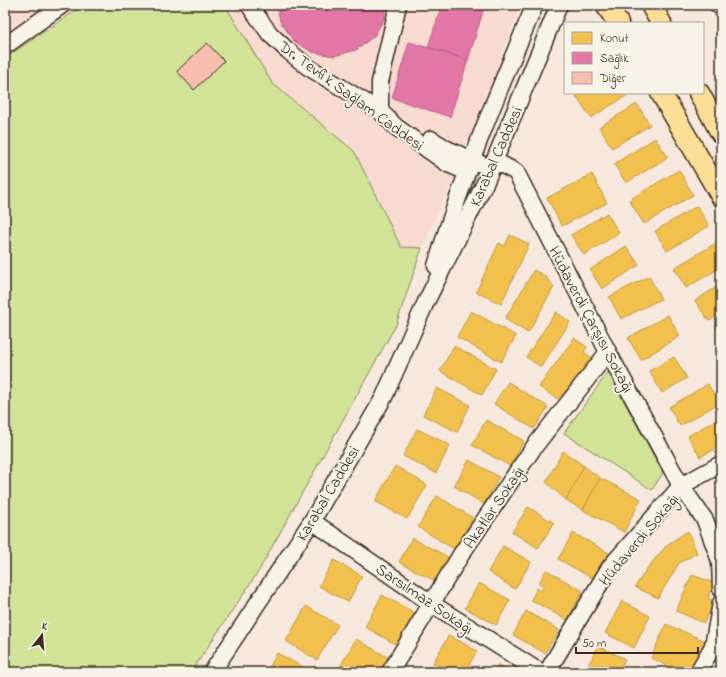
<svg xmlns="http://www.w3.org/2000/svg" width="726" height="677" font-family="'Indie Flower',sans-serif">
	<rect width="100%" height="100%" fill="#f7e8dd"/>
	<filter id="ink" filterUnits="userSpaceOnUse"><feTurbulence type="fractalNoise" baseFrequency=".025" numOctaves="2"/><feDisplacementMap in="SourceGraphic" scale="8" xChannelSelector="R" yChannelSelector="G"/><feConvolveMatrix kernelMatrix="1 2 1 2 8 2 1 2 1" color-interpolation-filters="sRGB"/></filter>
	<g filter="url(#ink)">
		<g fill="#f7dbd0">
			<polygon points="5,5 84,5 5,58"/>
			<polygon points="225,5 521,5 461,162 422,248 401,247 354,151 272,83"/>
		</g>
		<g fill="#d0e397" stroke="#86865a">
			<polygon points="84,5 225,5 272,83 354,151 401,247 422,248 396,325 258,572 191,672 5,672 5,58"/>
			<polygon points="608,372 663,473 652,490 564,433"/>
		</g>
		<g fill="#f2c14e" stroke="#bb9440">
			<polygon points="580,93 629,93 629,94 591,118 576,96"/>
			<polygon points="637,104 650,125 612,148 599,127"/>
			<polygon points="655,138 668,157 626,183 614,164"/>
			<polygon points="679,170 693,195 644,224 629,200"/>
			<polygon points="592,174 607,203 562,226 547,198"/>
			<polygon points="697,206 709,226 667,251 655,231"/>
			<polygon points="607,213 619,233 584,255 571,235"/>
			<polygon points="510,235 529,244 501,304 476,292 499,243 505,246"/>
			<polygon points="718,242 721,246 721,267 686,288 674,268"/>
			<polygon points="626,246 639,265 602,289 590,270"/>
			<polygon points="534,270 545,276 554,287 528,333 505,319"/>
			<polygon points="649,276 661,299 621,319 609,297"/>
			<polygon points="721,284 721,313 709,321 695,301"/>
			<polygon points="471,311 516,336 501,362 457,337"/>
			<polygon points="556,312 570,322 541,367 526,357"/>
			<polygon points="668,315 680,336 641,360 628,338"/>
			<polygon points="721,324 721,336 716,327"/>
			<polygon points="574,338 587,347 584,352 595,360 558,399 539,387"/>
			<polygon points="454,346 496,369 482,395 440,371"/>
			<polygon points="674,357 687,378 662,393 649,371"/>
			<polygon points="508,382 548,407 534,429 494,404"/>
			<polygon points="708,384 719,403 680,426 669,407"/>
			<polygon points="437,388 470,405 457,432 423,415"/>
			<polygon points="721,417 721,446 700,457 688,436"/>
			<polygon points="486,420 524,441 510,466 472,445"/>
			<polygon points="417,429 450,445 436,473 403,456"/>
			<polygon points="563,451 584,466 566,500 546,482"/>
			<polygon points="469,460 499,477 484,504 454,486"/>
			<polygon points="395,466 427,485 407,519 375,501"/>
			<polygon points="584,466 600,478 583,510 566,500"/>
			<polygon points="600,478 641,499 624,532 583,510"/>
			<polygon points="437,496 473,518 454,549 418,527"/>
			<polygon points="528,507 554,523 538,548 512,532"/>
			<polygon points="688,531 697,553 679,563 658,598 635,587 648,567 668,544"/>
			<polygon points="573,533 609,553 594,579 558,559"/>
			<polygon points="412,538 450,558 437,582 399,562"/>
			<polygon points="503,546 531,562 515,589 488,572"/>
			<polygon points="334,560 362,576 348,602 319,586"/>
			<polygon points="546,570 583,591 567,620 531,600 537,588 541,591 544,586 539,583"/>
			<polygon points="692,575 714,583 708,598 714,602 704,623 676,611"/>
			<polygon points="479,583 510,600 496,625 465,608"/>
			<polygon points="382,595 415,613 397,645 365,627"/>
			<polygon points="622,601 650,616 634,648 605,633"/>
			<polygon points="306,606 338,625 317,660 286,641"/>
			<polygon points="526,611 559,630 545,653 513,635"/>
			<polygon points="666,624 705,641 691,672 681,672 651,658"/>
			<polygon points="449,635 477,651 465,672 449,672 433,663"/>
			<polygon points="356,639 389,658 381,672 337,672"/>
			<polygon points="598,646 625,659 619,672 585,672"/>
			<polygon points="277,653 312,672 267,672"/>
			<polygon points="498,664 511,672 494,672"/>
			<polygon points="645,668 652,672 643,672"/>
		</g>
		<g fill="#e377a8" stroke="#b1607f">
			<polygon points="277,5 386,5 384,19 374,36 356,50 334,56 312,52 294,41 280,21"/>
			<polygon points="442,5 485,5 468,60 428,47"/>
			<polygon points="409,42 468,60 450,117 392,98"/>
		</g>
		<polygon fill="#f8bdb1" stroke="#3b2a1e" points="207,43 224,61 194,90 177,71"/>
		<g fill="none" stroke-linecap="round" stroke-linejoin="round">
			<g stroke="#3b2a1e" stroke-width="19">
				<g id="minor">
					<polyline points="249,5 270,34 286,49 308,67 380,111 396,127 448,164 467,172"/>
					<polyline points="718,5 721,7"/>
					<polyline points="5,46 62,5"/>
					<polyline points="380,111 380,82 398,5"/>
					<polyline points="431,139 447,149 481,164"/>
					<polyline points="495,161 516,172 608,352 681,486 705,520 720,561 721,589"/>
					<path d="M436 266C462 177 498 91 535 5"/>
					<polyline points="312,521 432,604 540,672"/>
					<polyline points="212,672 312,521 384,397 425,304 486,181 559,5"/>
					<polyline points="390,672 462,553 534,447 608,352"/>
					<polyline points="547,672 610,567 681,486 721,464"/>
					<polyline points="698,672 713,646 721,603"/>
				</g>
			</g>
			<g stroke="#3b2a1e" stroke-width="23">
				<g id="major">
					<polyline points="606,5 618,23"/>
					<polyline points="651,5 661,23"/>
					<polyline points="661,93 721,196"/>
					<polyline points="699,93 721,133"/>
				</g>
			</g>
			<use href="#minor" stroke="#f7f3e8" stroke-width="16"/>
			<use href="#major" stroke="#fbdf96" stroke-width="20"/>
		</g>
	</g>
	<g text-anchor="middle" stroke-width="4" stroke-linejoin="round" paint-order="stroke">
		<g font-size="16" fill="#3b2a1e" stroke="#f7f3e8">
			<text transform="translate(352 95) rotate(36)" y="6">Dr. Tevfik Sağlam Caddesi</text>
			<text transform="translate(495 156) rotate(-66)" y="6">Karabal Caddesi</text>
			<text transform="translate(592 319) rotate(62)" y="6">Hüdaverdi Çarşısı Sokağı</text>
			<text transform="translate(327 493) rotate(-59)" y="6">Karabal Caddesi</text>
			<text transform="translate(493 507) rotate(-56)" y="6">Akatlar Sokağı</text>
			<text transform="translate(638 539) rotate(-50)" y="6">Hüdaverdi Sokağı</text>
			<text transform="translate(425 598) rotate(34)" y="6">Sarsılmaz Sokağı</text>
		</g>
	</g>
	<rect width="726" height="677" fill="none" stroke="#f7f3e8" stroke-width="20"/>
	<rect x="10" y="10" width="706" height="657" fill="none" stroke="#3b2a1e" stroke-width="1.5" filter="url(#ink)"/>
	<rect x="564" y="22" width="140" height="72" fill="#f7f3e8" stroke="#aca397"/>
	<rect x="572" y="32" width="20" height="12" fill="#f2c14e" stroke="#aca397"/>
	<text x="600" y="42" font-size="12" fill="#3b2a1e">Konut</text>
	<rect x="572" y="52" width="20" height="12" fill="#e377a8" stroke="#aca397"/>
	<text x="600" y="62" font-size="12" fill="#3b2a1e">Sağlık</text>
	<rect x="572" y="72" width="20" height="12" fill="#f8bdb1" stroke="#aca397"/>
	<text x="600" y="82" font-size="12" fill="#3b2a1e">Diğer</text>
	<g transform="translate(42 635) rotate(17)" stroke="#f7f3e8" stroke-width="3" paint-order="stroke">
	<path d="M0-3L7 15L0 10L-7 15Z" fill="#3b2a1e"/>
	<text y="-6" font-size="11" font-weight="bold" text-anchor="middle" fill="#3b2a1e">K</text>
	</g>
	<path d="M576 647v6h122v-6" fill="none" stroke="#3b2a1e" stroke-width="2"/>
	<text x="582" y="647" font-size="12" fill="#3b2a1e" stroke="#f7f3e8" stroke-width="3" paint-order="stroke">50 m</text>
</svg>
